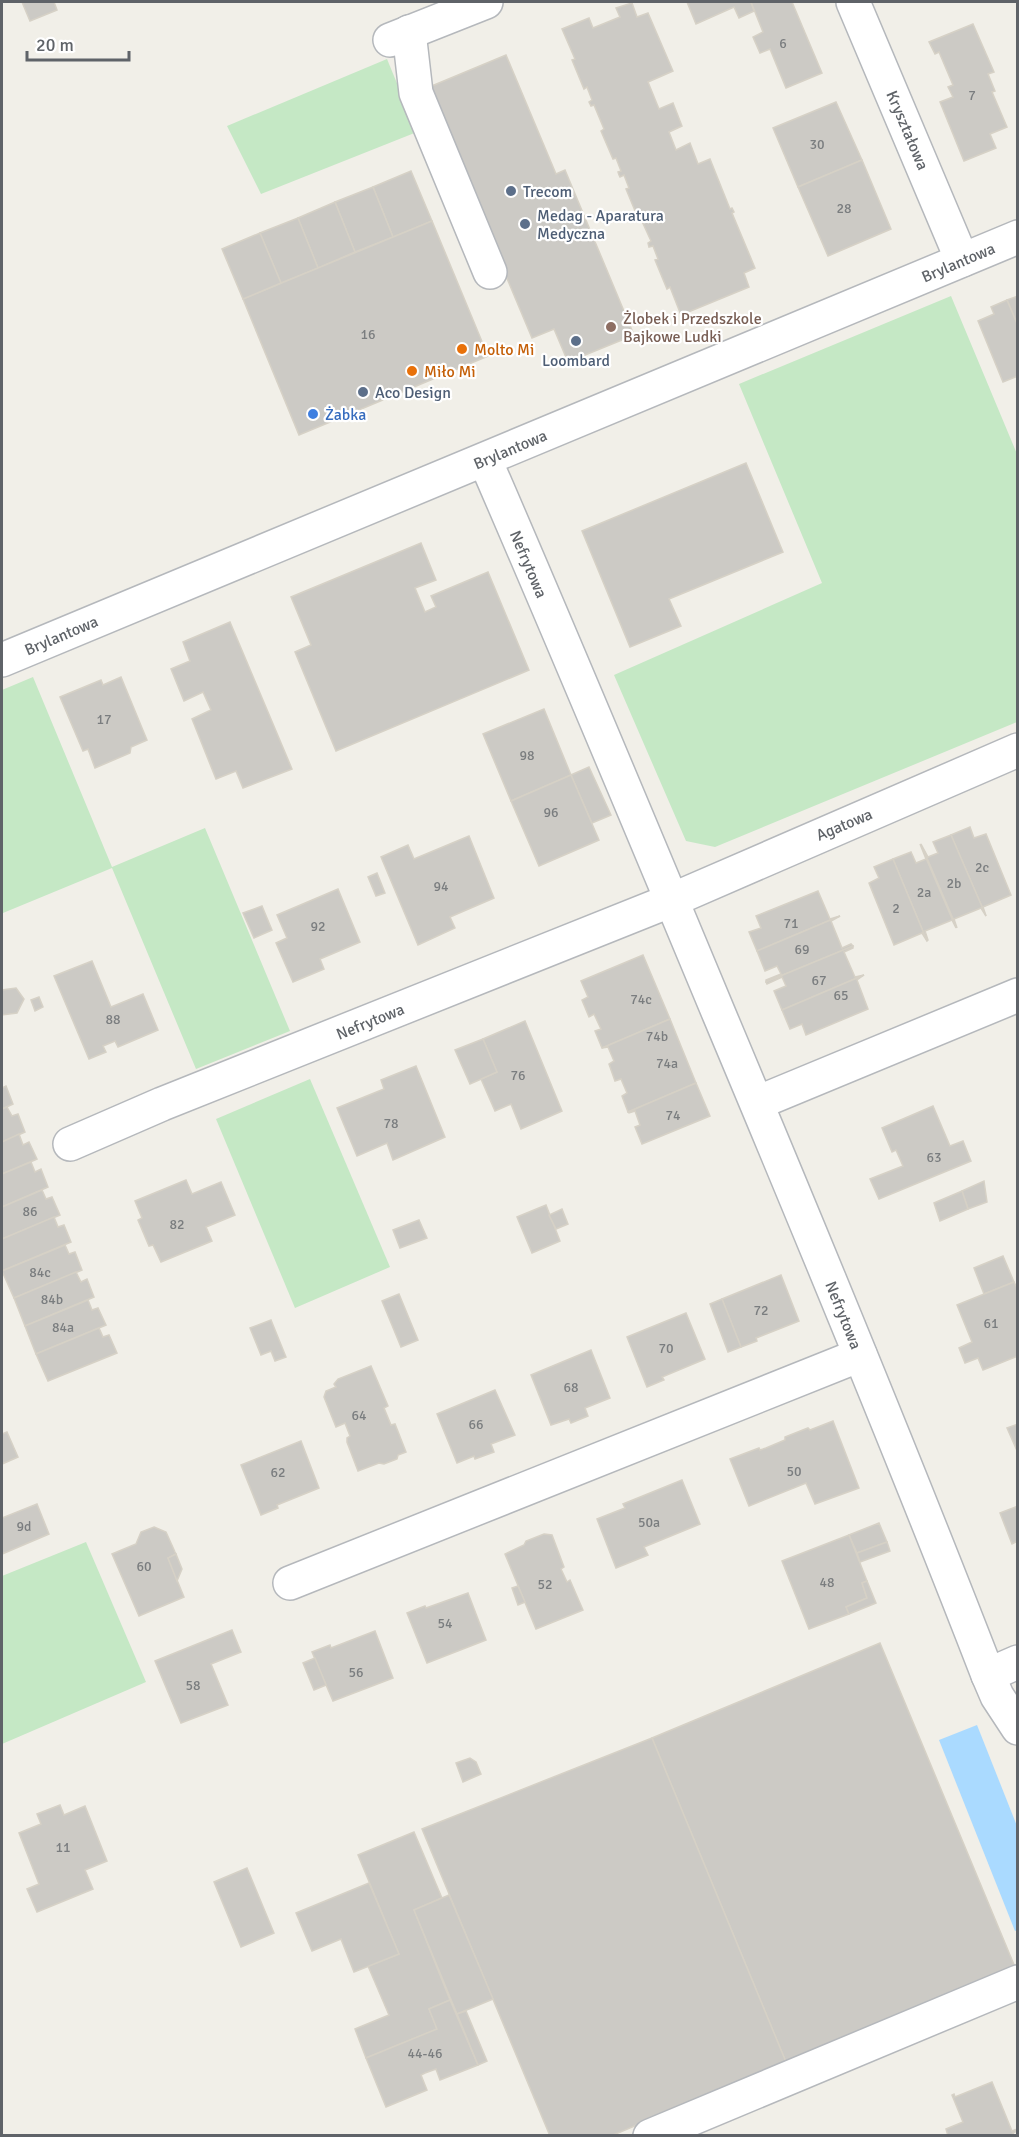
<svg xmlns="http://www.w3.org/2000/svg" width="1019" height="2137" font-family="Signika,sans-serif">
	<rect width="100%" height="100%" fill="#f1efe8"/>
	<g fill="#c5e8c5">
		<polygon points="387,59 417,132 261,194 227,126"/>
		<polygon points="951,296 1017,454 1017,722 715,847 686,841 614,675 822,583 739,384"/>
		<polygon points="33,677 112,867 205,828 290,1031 196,1069 112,868 3,913 2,909 2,690"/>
		<polygon points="310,1079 390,1267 295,1308 216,1119"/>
		<polygon points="86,1542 146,1682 2,1744 2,1576"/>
	</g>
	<polygon fill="#aadaff" points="977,1725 1017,1826 1018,1930 1015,1931 939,1740"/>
	<g fill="#cccac5" stroke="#d6d1c6" stroke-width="1.5">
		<polygon points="22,2 54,2 57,10 30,21"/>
		<polygon points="687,2 751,2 754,11 739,18 734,7 696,24"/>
		<polygon points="751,2 792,2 822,73 786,88 770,49 760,53 753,37 763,32"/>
		<polygon points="632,3 637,17 648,13 673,71 648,82 659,109 673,103 682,126 669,132 676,150 690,143 698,164 710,159 730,209 732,208 734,212 732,213 755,268 744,273 749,287 681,315 670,287 667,289 655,260 658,259 653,246 649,247 648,243 651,241 640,217 638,218 626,189 629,188 624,175 620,177 619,175 618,172 621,171 616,158 613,159 601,131 604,129 594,105 591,106 589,102 592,100 587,87 584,89 572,60 575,59 562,29 589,18 593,28 620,17 616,8"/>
		<polygon points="973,24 994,72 988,74 995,91 992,92 1007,127 990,134 996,148 964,161 940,102 953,97 948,87 953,85 939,52 935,54 929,42"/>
		<polygon points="506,55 556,174 565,170 634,335 568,362 554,329 532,338 427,88"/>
		<polygon points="836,102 862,160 798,187 773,128"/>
		<polygon points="862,160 891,229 828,256 798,187"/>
		<polygon points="411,171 432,221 393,237 373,187"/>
		<polygon points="373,187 393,237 355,252 335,202"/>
		<polygon points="335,202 355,252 318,268 298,218"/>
		<polygon points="298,218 318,268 281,283 260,233"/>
		<polygon points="432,221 488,356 299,435 243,299"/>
		<polygon points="260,233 281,283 243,299 222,249"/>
		<polygon points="1018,296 1018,326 1007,300"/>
		<polygon points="1007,300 1018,326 1018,376 1003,382 978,321 994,314 991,307"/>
		<polygon points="746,463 783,552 669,599 681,626 630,647 582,531"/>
		<polygon points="421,543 436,580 415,588 425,612 436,607 431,596 488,572 529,670 336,751 295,652 311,645 291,597"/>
		<polygon points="230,622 292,769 243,788 236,771 216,779 192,719 211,710 203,692 184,701 171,669 190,661 183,642"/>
		<polygon points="121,677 147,740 131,747 130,753 95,768 88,749 83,751 60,697 101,680 103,685"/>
		<polygon points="544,709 571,775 511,801 483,734"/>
		<polygon points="589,767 611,815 592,823 571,775"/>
		<polygon points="571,775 599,840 539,866 511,801"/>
		<polygon points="970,827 974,838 986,834 1011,895 983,907 986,916 951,835"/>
		<polygon points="951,835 986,916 981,908 954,919 957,928 921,844 928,857 938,853 933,842"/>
		<polygon points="469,836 494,898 450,917 455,928 418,945 381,857 408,845 414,859"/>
		<polygon points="920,844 956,928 952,920 925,931 928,940 927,941 893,859 911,852 916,863 926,859"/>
		<polygon points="893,859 927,941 922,933 894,945 869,883 879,878 874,867"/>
		<polygon points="377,873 385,893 376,896 368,877"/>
		<polygon points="338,889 360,942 320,959 324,969 293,982 276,943 287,938 277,915"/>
		<polygon points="818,891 830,919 840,916 757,951 749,932 761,928 756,916"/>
		<polygon points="262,906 272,930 254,938 243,913"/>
		<polygon points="840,916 831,921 842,948 851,944 853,946 766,982 766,980 781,974 777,966 765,971 757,951"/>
		<polygon points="853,946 853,948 844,952 855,977 864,975 782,1010 774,991 786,986 782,977 767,984 766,982"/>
		<polygon points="643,955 670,1019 602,1048 595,1031 601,1029 594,1014 589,1017 582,1000 588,997 581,981"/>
		<polygon points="92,961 111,1007 143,994 158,1030 118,1047 115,1041 103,1046 106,1052 89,1059 54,976"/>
		<polygon points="864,975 857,980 868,1009 806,1035 802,1024 790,1029 782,1010"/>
		<polygon points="16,988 24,999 17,1013 2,1015 2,990"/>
		<polygon points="39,997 43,1007 35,1011 31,1000"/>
		<polygon points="670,1019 696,1083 628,1112 622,1096 627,1093 621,1079 615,1081 609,1064 614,1061 608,1047 602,1048"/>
		<polygon points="525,1021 562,1111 521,1129 511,1104 495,1111 481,1079 497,1072 483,1039"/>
		<polygon points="483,1039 497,1072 470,1084 455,1050"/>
		<polygon points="416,1066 445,1137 393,1160 387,1143 357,1156 337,1108 384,1089 381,1080"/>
		<polygon points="696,1083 710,1116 642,1144 635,1127 640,1125 635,1111 629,1113 628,1112"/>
		<polygon points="6,1086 13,1104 2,1109 2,1088"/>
		<polygon points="933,1106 950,1146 963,1141 971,1161 879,1199 870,1179 903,1166 896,1150 892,1152 882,1128"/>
		<polygon points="7,1107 12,1116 18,1114 25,1132 2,1142 2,1109"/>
		<polygon points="19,1134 23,1145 29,1142 37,1159 2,1174 2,1142"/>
		<polygon points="31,1162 35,1172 41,1169 48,1187 2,1207 2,1174"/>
		<polygon points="186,1180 192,1194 221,1182 235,1215 206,1227 212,1241 161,1262 153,1245 149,1246 138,1220 142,1218 135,1201"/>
		<polygon points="984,1181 987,1202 968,1209 962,1191"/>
		<polygon points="42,1190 46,1199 52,1197 60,1215 2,1239 2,1207"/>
		<polygon points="962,1191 968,1209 940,1221 934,1203"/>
		<polygon points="546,1205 560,1241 532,1253 517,1217"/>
		<polygon points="562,1209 568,1224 556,1229 549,1215"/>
		<polygon points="54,1217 58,1227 64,1225 71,1242 2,1271 2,1239"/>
		<polygon points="419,1220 427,1238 400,1248 393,1230"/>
		<polygon points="65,1245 69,1254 75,1252 82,1270 14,1298 2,1271"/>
		<polygon points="1003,1256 1014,1282 984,1294 974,1268"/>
		<polygon points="76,1272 81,1282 87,1279 94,1297 25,1326 14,1298"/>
		<polygon points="781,1275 799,1321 756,1338 757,1341 741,1347 722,1299"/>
		<polygon points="1014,1282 1018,1290 1018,1356 983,1370 978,1358 965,1363 959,1348 972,1342 957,1305"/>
		<polygon points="399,1294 418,1340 401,1347 382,1301"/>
		<polygon points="722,1299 741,1347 728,1352 710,1304"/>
		<polygon points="88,1300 92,1310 98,1308 106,1325 36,1354 25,1326"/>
		<polygon points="686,1313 705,1359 662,1377 664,1380 647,1387 627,1337"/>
		<polygon points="271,1320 286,1357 275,1361 271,1351 261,1355 250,1328"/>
		<polygon points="99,1328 103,1337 109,1335 117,1353 48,1381 36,1354"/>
		<polygon points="591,1350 610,1398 585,1408 588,1416 571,1423 569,1419 551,1425 531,1375"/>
		<polygon points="371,1366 388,1406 384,1408 391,1425 395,1424 406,1452 398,1455 397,1459 384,1464 379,1463 358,1471 347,1442 347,1438 350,1436 345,1423 336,1427 324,1397 326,1391 336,1387 334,1384 338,1379"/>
		<polygon points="495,1390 515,1435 491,1444 494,1452 475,1459 474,1456 457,1463 437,1414"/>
		<polygon points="833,1421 859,1488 815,1504 806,1483 749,1506 730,1459 759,1448 760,1450 766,1448 785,1440 785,1437 808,1428 810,1430"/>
		<polygon points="1018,1424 1018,1453 1007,1428"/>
		<polygon points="7,1432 18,1457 2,1464 2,1434"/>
		<polygon points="301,1441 319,1488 277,1505 278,1508 261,1515 241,1465"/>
		<polygon points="682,1480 700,1524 644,1547 648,1555 616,1568 597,1519 625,1508 623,1504"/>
		<polygon points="37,1504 49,1534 2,1554 2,1518"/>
		<polygon points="1018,1506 1018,1541 1012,1544 1000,1513"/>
		<polygon points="879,1523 887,1542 857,1553 849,1535"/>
		<polygon points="154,1527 166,1532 175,1552 176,1554 168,1558 184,1597 139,1616 112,1554 136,1544 141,1532"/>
		<polygon points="544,1534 552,1535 564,1567 561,1569 567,1582 570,1580 583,1610 536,1629 505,1554 524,1545 526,1541"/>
		<polygon points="849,1535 867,1581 862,1583 867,1598 846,1607 849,1614 809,1629 782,1561"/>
		<polygon points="887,1542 890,1551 860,1562 857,1553"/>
		<polygon points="176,1554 182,1569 177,1581 168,1558"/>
		<polygon points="867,1581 876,1603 849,1614 846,1607 867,1598 862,1583"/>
		<polygon points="518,1586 525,1602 518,1605 512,1588"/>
		<polygon points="468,1593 486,1640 427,1663 407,1613 425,1606 426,1608"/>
		<polygon points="232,1630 241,1652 211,1664 228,1705 181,1723 155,1661"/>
		<polygon points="375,1631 393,1678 333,1701 312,1652 330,1645 331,1648"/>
		<polygon points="880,1643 1015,1967 786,2062 652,1738"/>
		<polygon points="315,1658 326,1685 314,1690 303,1663"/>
		<polygon points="652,1738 786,2062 611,2136 550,2136 422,1829"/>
		<polygon points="470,1758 476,1762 481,1774 463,1782 456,1763"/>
		<polygon points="60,1805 64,1815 85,1806 107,1861 85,1870 93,1889 37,1912 27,1889 39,1884 19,1833 41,1824 37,1814"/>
		<polygon points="414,1832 442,1898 414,1910 450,2000 429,2009 437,2029 366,2058 355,2029 389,2015 368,1966 399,1954 358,1855"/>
		<polygon points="247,1868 274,1933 241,1947 214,1882"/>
		<polygon points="369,1883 399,1954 354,1972 341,1939 312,1951 296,1913"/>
		<polygon points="449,1895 493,1999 457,2014 414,1910"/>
		<polygon points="450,2000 478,2065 440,2080 436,2069 425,2073 421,2075 427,2090 386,2107 366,2058 437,2029 429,2009"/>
		<polygon points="466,2011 487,2061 478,2065 457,2014"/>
		<polygon points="992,2082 1012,2131 1017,2129 1017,2131 1013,2133 1014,2136 948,2136 946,2129 963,2122 952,2095 954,2094 955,2097"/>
	</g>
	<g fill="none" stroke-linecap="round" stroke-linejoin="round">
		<g stroke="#b5b8bc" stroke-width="36">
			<g id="minor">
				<polyline points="853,2 962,260"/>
				<polyline points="409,32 416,93 490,272"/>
				<polyline points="390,40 486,2"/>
				<path d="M485 460C565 644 642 829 719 1014 811 1233 902 1453 988 1675L997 1696 1018 1728"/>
				<polyline points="2,660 1018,237"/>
				<polyline points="757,1103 1018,995"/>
				<polyline points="70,1144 162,1104 672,900 1018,750"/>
				<polyline points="290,1583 860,1355"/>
				<polyline points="988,1675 1018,1662"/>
				<polyline points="650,2136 1018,1982"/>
			</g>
		</g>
		<use href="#minor" stroke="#fff" stroke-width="33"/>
	</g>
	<g fill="#5c6f8a" stroke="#fff" stroke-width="2">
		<circle cx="511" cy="191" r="6"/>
		<circle cx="525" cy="224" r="6"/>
		<circle cx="576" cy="341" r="6"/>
		<circle cx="363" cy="392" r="6"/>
	</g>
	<circle fill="#8d6e63" stroke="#fff" stroke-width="2" cx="611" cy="327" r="6"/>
	<g fill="#e8710a" stroke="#fff" stroke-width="2">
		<circle cx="462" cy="349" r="6"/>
		<circle cx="412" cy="371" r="6"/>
	</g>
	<circle fill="#3f7fe0" stroke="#fff" stroke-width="2" cx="313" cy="414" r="6"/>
	<g text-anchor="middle" stroke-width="4.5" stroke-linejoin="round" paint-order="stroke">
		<g font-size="14" fill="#7a7d7f">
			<text x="783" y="48">6</text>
			<text x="972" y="100">7</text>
			<text x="817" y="149">30</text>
			<text x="844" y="213">28</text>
			<text x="368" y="339">16</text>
			<text x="104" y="724">17</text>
			<text x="527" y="760">98</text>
			<text x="551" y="817">96</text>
			<text x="982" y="872">2c</text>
			<text x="954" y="888">2b</text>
			<text x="441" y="891">94</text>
			<text x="924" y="897">2a</text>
			<text x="896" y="913">2</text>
			<text x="791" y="928">71</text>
			<text x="318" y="931">92</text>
			<text x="802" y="954">69</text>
			<text x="819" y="985">67</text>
			<text x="841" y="1000">65</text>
			<text x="641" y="1004">74c</text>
			<text x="113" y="1024">88</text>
			<text x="657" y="1041">74b</text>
			<text x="667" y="1068">74a</text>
			<text x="518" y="1080">76</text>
			<text x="673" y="1120">74</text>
			<text x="391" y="1128">78</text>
			<text x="934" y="1162">63</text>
			<text x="30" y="1216">86</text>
			<text x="177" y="1229">82</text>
			<text x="40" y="1277">84c</text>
			<text x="52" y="1304">84b</text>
			<text x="761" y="1315">72</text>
			<text x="991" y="1328">61</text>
			<text x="63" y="1332">84a</text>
			<text x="666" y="1353">70</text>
			<text x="571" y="1392">68</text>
			<text x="359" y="1420">64</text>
			<text x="476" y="1429">66</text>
			<text x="794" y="1476">50</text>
			<text x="278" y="1477">62</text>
			<text x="649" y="1527">50a</text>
			<text x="24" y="1531">9d</text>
			<text x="144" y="1571">60</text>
			<text x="827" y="1587">48</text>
			<text x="545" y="1589">52</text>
			<text x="445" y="1628">54</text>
			<text x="356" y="1677">56</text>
			<text x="193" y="1690">58</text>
			<text x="63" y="1852">11</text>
			<text x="425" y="2058">44-46</text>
		</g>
		<g font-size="16" fill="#5f6368" stroke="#fff">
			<text transform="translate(908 130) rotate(67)" y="6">Kryształowa</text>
			<text transform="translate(958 262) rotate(-23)" y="6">Brylantowa</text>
			<text transform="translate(510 449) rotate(-23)" y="6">Brylantowa</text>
			<text transform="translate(529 564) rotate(67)" y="6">Nefrytowa</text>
			<text transform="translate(61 635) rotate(-23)" y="6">Brylantowa</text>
			<text transform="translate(844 824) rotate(-23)" y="6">Agatowa</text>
			<text transform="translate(370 1021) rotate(-22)" y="6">Nefrytowa</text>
			<text transform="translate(844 1315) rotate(68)" y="6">Nefrytowa</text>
		</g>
		<g font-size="16" fill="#4e5e75" stroke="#fff" text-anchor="start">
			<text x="523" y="197">Trecom</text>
			<text x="537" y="221">Medag - Aparatura<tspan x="537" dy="18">Medyczna</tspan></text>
			<text x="576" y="366" text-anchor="middle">Loombard</text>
			<text x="375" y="398">Aco Design</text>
		</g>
		<g font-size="16" fill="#785e54" stroke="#fff" text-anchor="start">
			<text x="623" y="324">Żlobek i Przedszkole<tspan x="623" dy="18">Bajkowe Ludki</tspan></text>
		</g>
		<g font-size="16" fill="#c56008" stroke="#fff" text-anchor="start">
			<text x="474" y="355">Molto Mi</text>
			<text x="424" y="377">Miło Mi</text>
		</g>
		<g font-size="16" fill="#366cbe" stroke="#fff" text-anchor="start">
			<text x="325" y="420">Żabka</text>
		</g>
	</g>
	<rect width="1019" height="2137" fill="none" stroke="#5f6368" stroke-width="6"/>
	<path d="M27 51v9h102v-9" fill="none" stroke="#5f6368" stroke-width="3"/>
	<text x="36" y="51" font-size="18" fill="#5f6368" stroke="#ffffff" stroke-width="4.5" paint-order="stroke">20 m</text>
</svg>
